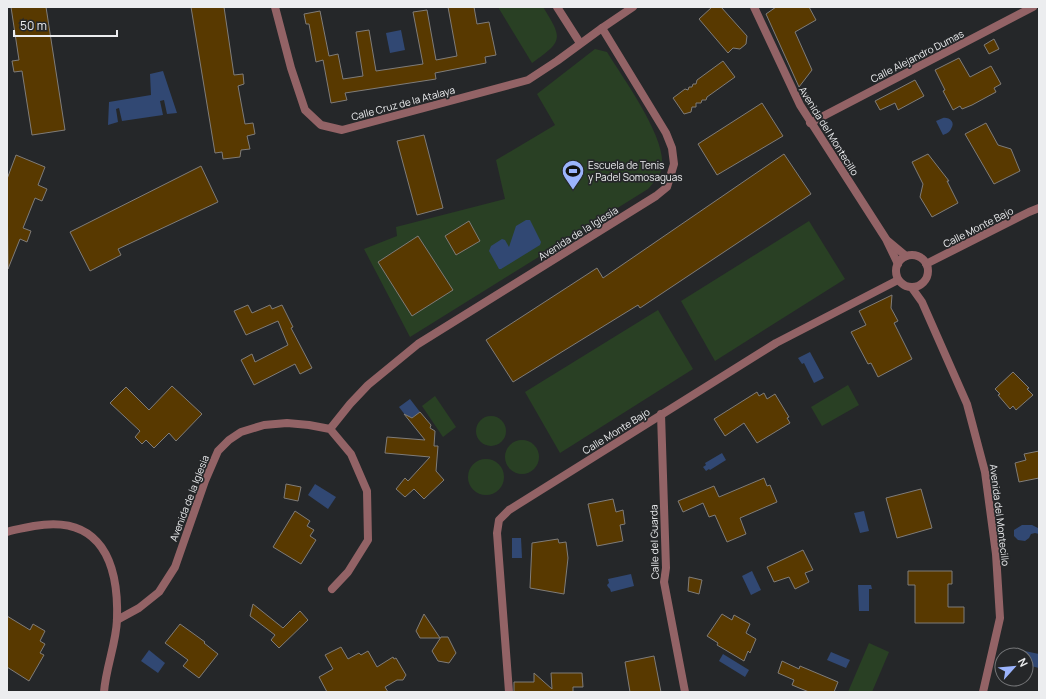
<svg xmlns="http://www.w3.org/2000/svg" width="1046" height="699" font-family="Manrope,sans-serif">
	<rect width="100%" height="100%" fill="#252729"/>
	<g fill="#294024">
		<path d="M498 7H543C563 39 563 41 532 63Z"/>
		<path d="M595 49 607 52C623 78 666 137 662 166 661 176 654 182 648 189L410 337 364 249 397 236 396 227 505 199 496 160 555 125 537 94Z"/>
		<polygon points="809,221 845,279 715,361 681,301"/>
		<polygon points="658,310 693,369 560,453 525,392"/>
		<polygon points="848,385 859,405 822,426 811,407"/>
		<polygon points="435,396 456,427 443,437 422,406"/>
		<circle cx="491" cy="431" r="15"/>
		<circle cx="522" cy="457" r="17"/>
		<circle cx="486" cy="477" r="18"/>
		<polygon points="869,643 889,652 872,692 848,692"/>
	</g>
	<g fill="#314873">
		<polygon points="401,30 405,50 390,53 386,33"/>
		<polygon points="163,71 177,113 167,114 164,100 160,101 163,115 122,121 119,108 116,109 118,122 108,125 109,102 151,95 150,74"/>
		<path d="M943 118C949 117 956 122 951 129 950 132 946 134 943 135L936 121Z"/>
		<polygon points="526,220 530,220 541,242 540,245 501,269 499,269 489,251 491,246 502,239 505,240 509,247 516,226"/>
		<polygon points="810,352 824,378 814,383 804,363 802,364 798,358"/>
		<polygon points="410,399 420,412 409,420 399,407"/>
		<polygon points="722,453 726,460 710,470 709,469 706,471 703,467 706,465 705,463"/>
		<polygon points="315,484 336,497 328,509 308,495"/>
		<polygon points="864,511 869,531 860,533 854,513"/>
		<polygon points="1022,525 1032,525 1038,528 1039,534 1035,533 1031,534 1029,538 1025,541 1018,540 1014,536 1014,530"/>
		<polygon points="512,538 521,538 522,558 512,558"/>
		<polygon points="752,571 761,590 751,595 742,576"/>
		<polygon points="631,574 634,586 611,592 610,589 608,587 607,585 609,583 608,579"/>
		<polygon points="858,585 871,585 872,589 869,589 869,611 859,611"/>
		<polygon points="1013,649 1016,651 1020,650 1039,654 1039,668 1031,666 1026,669 1026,655 1010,655"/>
		<polygon points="149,650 165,663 158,673 141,661"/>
		<polygon points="831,652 850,660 846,668 827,660"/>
		<polygon points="723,654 749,670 745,677 719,661"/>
	</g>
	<g fill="#583900" stroke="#7f7c79">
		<polygon points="11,7 46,7 65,130 32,135 22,71 14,72 12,61 19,60"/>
		<polygon points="191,7 224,7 234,75 243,74 244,84 238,86 245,124 253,123 255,134 247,136 250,149 241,150 240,157 223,159 222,152 215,153"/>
		<polygon points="448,7 474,7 477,24 489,22 496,55 485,57 486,63 435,73 436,79 345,93 347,100 331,103 323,60 316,62 309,24 306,24 304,14 320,11 329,56 338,54 343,79 363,76 356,32 369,30 376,71 423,64 413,12 427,10 436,60 457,56"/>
		<polygon points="712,7 721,7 747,36 746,44 740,49 733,48 728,53 699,19"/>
		<polygon points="776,7 809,7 816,20 795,32 812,70 799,87 766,14"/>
		<polygon points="994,39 999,49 989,54 984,45"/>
		<polygon points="959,58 970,77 991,66 1001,84 994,88 996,92 972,105 962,109 960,106 953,110 943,91 945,90 935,70"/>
		<polygon points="723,61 735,77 707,97 706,100 702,100 701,103 696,103 696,107 692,107 691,112 684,114 673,98 685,89 688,90 689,87 692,87 693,84 696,84 697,80"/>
		<polygon points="915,80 924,96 898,110 895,103 880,110 875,101"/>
		<polygon points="762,103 783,136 717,175 698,144"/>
		<polygon points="986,123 998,145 1011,149 1020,171 994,184 965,134"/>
		<polygon points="424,135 443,208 417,215 397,141"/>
		<polygon points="784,154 811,194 640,308 638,305 513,382 486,340 597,268 603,278"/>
		<polygon points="928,154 949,181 947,181 958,203 932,217 920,197 923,184 912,162"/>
		<polygon points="16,155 45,167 38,185 47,189 42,201 35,198 23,228 31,231 27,242 20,239 8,269 7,179"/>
		<polygon points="201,166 218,202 118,249 121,255 90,271 70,232"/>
		<polygon points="469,221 480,241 456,255 445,236"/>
		<polygon points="418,236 453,290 412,316 378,262"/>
		<polygon points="892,295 891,308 898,321 894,323 912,359 878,377 871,363 868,364 851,332 866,325 859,311"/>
		<polygon points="248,305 252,313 270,305 272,309 282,305 293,327 291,328 312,368 300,374 295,364 254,385 241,360 252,354 255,362 288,345 278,321 246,335 234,311"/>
		<polygon points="1013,372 1029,388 1027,389 1033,395 1016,410 1013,406 1010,409 998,395 1000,394 995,389"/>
		<polygon points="172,386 202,414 176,441 169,433 154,448 146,440 142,444 135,437 140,431 110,403 126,387 149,410"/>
		<polygon points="757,392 759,396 764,393 767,399 775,394 789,417 787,418 790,423 757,443 744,423 725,436 714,419"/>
		<polygon points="420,412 431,425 430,428 435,431 434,446 438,446 436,471 444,480 424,499 414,489 405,497 396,489 405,478 408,481 430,457 385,453 387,437 425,440 404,414 412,418"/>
		<polygon points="1039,451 1039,478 1019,482 1015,463 1026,460 1024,454"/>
		<polygon points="764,478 767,486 770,485 777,502 740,518 746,534 727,542 715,515 709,517 703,503 683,512 678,501 714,486 719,497"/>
		<polygon points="286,484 301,487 298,501 284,498"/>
		<polygon points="921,489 932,528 897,538 886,498"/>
		<polygon points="613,499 616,512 623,510 625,524 620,525 623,541 597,546 588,504"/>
		<polygon points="295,511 310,521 307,526 314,530 310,536 316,540 301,564 273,547"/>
		<polygon points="558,539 559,543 566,542 568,558 564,594 530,588 532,543"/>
		<polygon points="803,550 813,570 805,573 809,582 795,589 789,577 774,582 767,567"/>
		<polygon points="908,571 952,571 952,584 948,584 948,607 964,607 964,623 915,623 915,585 908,585"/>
		<polygon points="689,577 702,580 699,594 688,591"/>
		<polygon points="253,604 283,628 300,611 308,620 279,648 271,640 275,635 250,616"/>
		<polygon points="424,614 440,638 420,638 416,631"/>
		<polygon points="722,614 732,620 734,615 750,624 746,633 756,639 750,653 748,651 744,661 717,645 718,643 707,636"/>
		<polygon points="7,616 30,630 33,624 45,631 40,641 45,644 40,653 44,655 29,681 7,667"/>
		<polygon points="180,624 205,642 204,643 218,654 199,678 183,666 188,660 165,643"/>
		<polygon points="441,637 448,637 456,653 449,663 438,661 432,651"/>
		<polygon points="341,647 348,659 359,653 361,655 368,651 377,667 393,657 394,659 396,658 406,675 403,680 397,680 385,687 388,692 327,692 319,677 333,669 325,655"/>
		<polygon points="654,656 661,692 630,692 625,662"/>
		<polygon points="782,661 799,669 800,666 838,682 834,692 809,692 792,685 794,680 778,673"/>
		<polygon points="534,673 552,689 551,673 582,673 583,687 573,687 573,692 514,692 514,682 534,682"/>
	</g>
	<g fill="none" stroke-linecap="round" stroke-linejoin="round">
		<g stroke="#936366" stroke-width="8">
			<polyline points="275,7 291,68 305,110 321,125 342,130 528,80 557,61 602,28"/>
			<polyline points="557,7 580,43"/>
			<polyline points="754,7 800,105 886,239 898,264"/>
			<polyline points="810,123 1033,7"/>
			<polyline points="888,241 906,256"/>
			<circle cx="912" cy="271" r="16"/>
			<polyline points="926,264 1029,212 1039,208"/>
			<polyline points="912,288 922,302 967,404 985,472 996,554 1000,618 983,692"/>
			<polyline points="661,414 666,568 664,582 685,692"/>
			<polyline points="330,429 350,404 368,385 418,344 656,196 667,187 674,164 672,148 666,133 602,28 633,7"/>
			<path d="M7 532C16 529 25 528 34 526 101 514 119 563 117 620 116 644 106 667 104 692"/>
			<polyline points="117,620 139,608 159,592 175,567 205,481 218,451 229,440 241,432 264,425 287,423 309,425 330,429 351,454 367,491 368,540 348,572 332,589"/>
			<polyline points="509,692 497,533 499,520 509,510 776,343 898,280"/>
		</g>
	</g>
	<defs>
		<g id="stadium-pin" transform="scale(1.15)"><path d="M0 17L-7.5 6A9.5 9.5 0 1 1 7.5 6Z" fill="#9bb4fd" stroke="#252729"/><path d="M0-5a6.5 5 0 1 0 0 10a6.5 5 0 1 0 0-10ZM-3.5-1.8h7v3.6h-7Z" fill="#111"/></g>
	</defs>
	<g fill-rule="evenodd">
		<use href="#stadium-pin" x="573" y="171"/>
	</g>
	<g text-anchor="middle" stroke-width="3.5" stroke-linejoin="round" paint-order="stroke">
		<g font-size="10" fill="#ecedef" stroke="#252729">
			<text transform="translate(917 56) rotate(-27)" y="4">Calle Alejandro Dumas</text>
			<text transform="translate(403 103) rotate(-15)" y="4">Calle Cruz de la Atalaya</text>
			<text transform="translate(829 131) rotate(58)" y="4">Avenida del Montecillo</text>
			<text transform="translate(978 227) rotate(-27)" y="4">Calle Monte Bajo</text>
			<text transform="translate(578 233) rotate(-32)" y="4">Avenida de la Iglesia</text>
			<text transform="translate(616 431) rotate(-32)" y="4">Calle Monte Bajo</text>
			<text transform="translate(189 498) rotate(-69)" y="4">Avenida de la Iglesia</text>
			<text transform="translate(1000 515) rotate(83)" y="4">Avenida del Montecillo</text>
			<text transform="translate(654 542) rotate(-91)" y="4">Calle del Guarda</text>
		</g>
		<g font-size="10" fill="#ecedef" stroke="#252729" text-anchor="start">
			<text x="588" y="169">Escuela de Tenis<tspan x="588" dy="12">y Padel Somosaguas</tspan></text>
		</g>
	</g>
	<rect width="1046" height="699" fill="none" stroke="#ecedef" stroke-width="16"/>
	<g transform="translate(1014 667) rotate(63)"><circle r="19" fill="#252729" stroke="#757678"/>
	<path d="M0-3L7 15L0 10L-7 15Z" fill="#9bb4fd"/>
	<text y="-6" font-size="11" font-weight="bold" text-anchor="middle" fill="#ecedef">N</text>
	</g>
	<path d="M14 30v6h103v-6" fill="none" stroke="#ecedef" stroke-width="2"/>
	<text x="20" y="30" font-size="12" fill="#ecedef" stroke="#252729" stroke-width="3" paint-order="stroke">50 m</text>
</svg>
